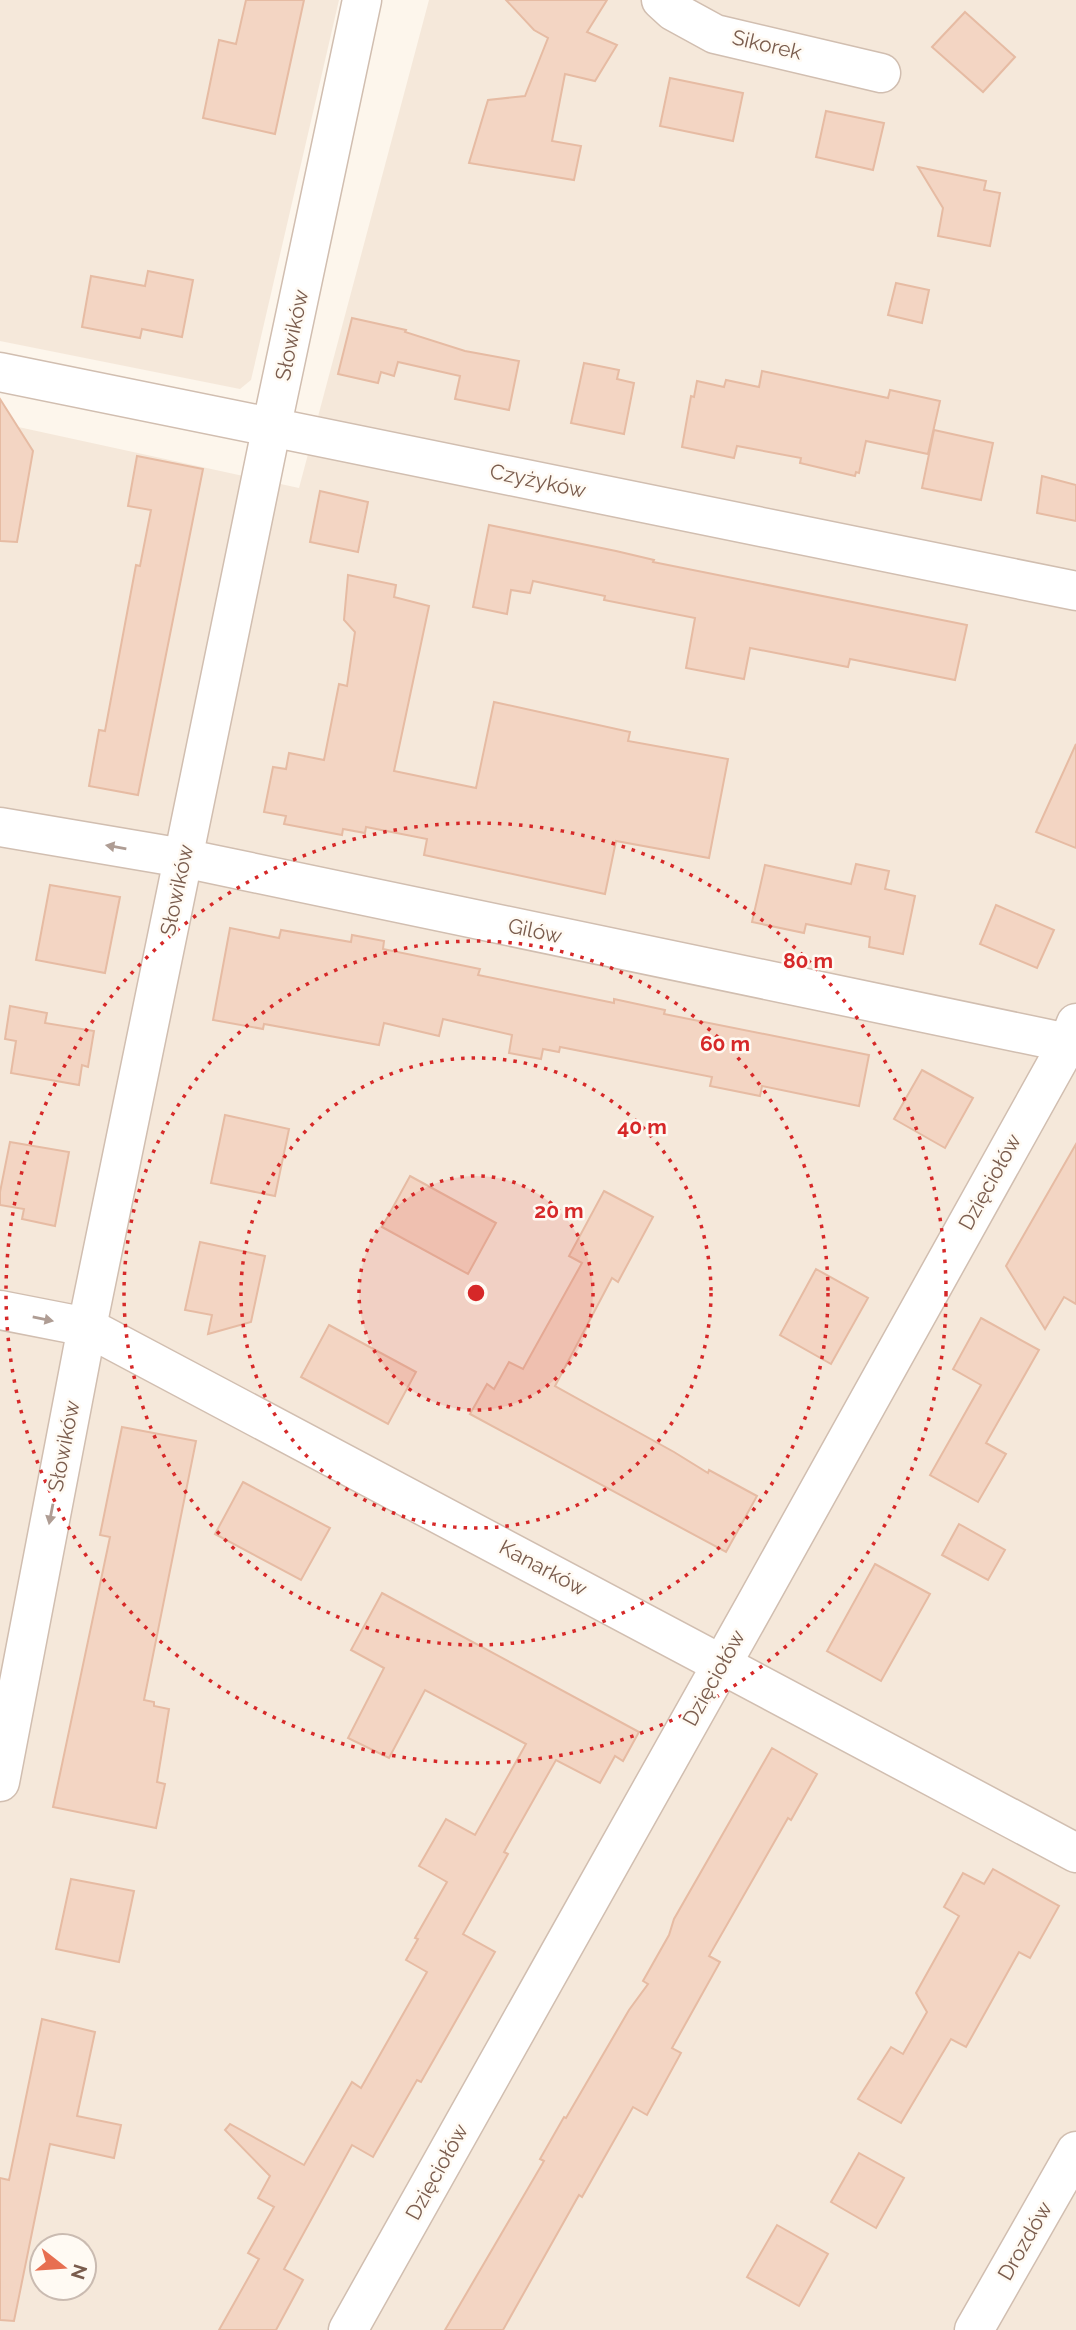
<svg xmlns="http://www.w3.org/2000/svg" width="1076" height="2330" font-family="Raleway,sans-serif">
	<rect width="100%" height="100%" fill="#fdf6ec"/>
	<g fill="#f5e8da" fill-rule="evenodd">
		<polygon points="0,0 339,0 251,380 240,389 0,341"/>
		<path d="M429 0H1076V2330H0V423L299 488ZM42 2246H84V2288H42Z"/>
	</g>
	<g fill="#f3d5c3" stroke="#e6bba3" stroke-width="2">
		<polygon points="246,0 304,0 275,134 203,118 219,40 236,44"/>
		<polygon points="506,0 607,0 587,32 617,45 595,81 565,74 552,141 581,146 574,180 469,163 488,100 525,96 548,38 534,30"/>
		<polygon points="965,12 1015,57 983,92 932,47"/>
		<polygon points="670,78 743,93 733,141 660,126"/>
		<polygon points="826,111 884,123 873,170 816,157"/>
		<polygon points="918,167 986,181 984,190 1000,193 990,246 938,236 943,208"/>
		<polygon points="148,271 193,280 182,337 142,329 140,338 82,327 91,276 145,286"/>
		<polygon points="896,283 929,290 922,323 888,315"/>
		<polygon points="352,318 406,330 405,332 465,351 519,361 509,410 455,399 460,376 398,362 394,376 381,372 378,383 338,374"/>
		<polygon points="584,363 619,370 617,379 634,383 624,434 571,423"/>
		<polygon points="762,371 888,398 890,390 940,401 928,454 866,441 859,473 856,472 855,476 800,463 801,458 737,446 734,458 682,447 691,396 694,397 697,381 724,387 726,380 759,387"/>
		<polygon points="0,399 33,451 17,542 0,541"/>
		<polygon points="934,430 993,443 981,500 922,488"/>
		<polygon points="137,456 203,469 138,795 89,786 99,730 105,731 136,565 140,566 151,510 128,506"/>
		<polygon points="1042,476 1076,485 1076,521 1037,513"/>
		<polygon points="320,491 368,502 358,552 310,542"/>
		<polygon points="489,525 616,551 654,560 653,562 967,625 955,680 850,659 848,667 750,648 744,679 686,668 695,618 604,600 605,596 533,581 530,593 511,590 507,614 473,607"/>
		<polygon points="348,575 396,585 394,597 429,606 394,771 476,788 494,702 630,732 628,741 728,759 709,858 616,841 605,894 424,855 427,839 366,827 365,833 343,829 342,835 284,824 286,816 264,812 273,767 286,769 289,753 324,760 339,684 347,686 355,632 344,620"/>
		<polygon points="1076,744 1076,848 1036,832"/>
		<polygon points="856,864 889,871 885,889 915,896 903,954 869,947 870,937 806,924 804,933 752,922 765,865 851,884"/>
		<polygon points="50,885 120,897 105,973 36,960"/>
		<polygon points="996,905 1054,930 1037,968 980,944"/>
		<polygon points="230,928 279,938 281,930 351,942 352,935 384,941 383,949 480,969 478,975 614,1003 614,999 665,1010 664,1014 869,1055 859,1106 762,1086 760,1096 710,1086 712,1077 560,1047 559,1052 543,1049 541,1059 509,1053 512,1035 443,1019 439,1036 384,1023 379,1045 264,1024 263,1029 213,1020"/>
		<polygon points="10,1006 47,1013 45,1023 94,1031 88,1067 82,1065 79,1085 11,1073 16,1041 5,1039"/>
		<polygon points="922,1070 973,1098 945,1148 894,1119"/>
		<polygon points="225,1115 289,1129 275,1196 211,1183"/>
		<polygon points="10,1142 69,1152 55,1226 22,1219 24,1209 0,1205 0,1192"/>
		<polygon points="1076,1144 1076,1304 1064,1297 1045,1329 1006,1266"/>
		<polygon points="410,1176 496,1223 468,1274 382,1227"/>
		<polygon points="604,1191 653,1217 618,1282 612,1278 555,1386 674,1452 708,1473 709,1470 757,1496 726,1552 470,1414 487,1384 494,1389 509,1362 523,1369 582,1263 569,1256"/>
		<polygon points="200,1242 265,1256 251,1322 208,1334 212,1315 185,1310"/>
		<polygon points="816,1269 868,1298 831,1364 780,1335"/>
		<polygon points="981,1318 1039,1350 986,1443 1006,1454 978,1502 930,1475 981,1385 953,1369"/>
		<polygon points="329,1325 416,1372 388,1424 301,1377"/>
		<polygon points="122,1427 196,1441 144,1700 154,1702 154,1706 169,1709 157,1782 165,1784 156,1828 53,1807 110,1537 100,1535"/>
		<polygon points="243,1482 330,1528 301,1580 215,1534"/>
		<polygon points="959,1524 1005,1550 988,1580 942,1555"/>
		<polygon points="875,1564 930,1594 881,1681 827,1651"/>
		<polygon points="382,1593 639,1732 623,1761 615,1756 600,1783 556,1760 504,1852 508,1854 463,1934 495,1952 421,2082 417,2080 373,2157 352,2145 284,2269 303,2280 276,2330 219,2330 259,2259 248,2253 274,2207 258,2198 270,2176 225,2130 230,2124 304,2165 352,2082 361,2088 427,1972 406,1960 418,1939 415,1938 447,1882 419,1866 446,1819 475,1835 526,1744 425,1690 389,1758 348,1738 384,1668 351,1650"/>
		<polygon points="772,1748 817,1774 791,1820 788,1818 709,1956 720,1962 672,2048 681,2053 647,2115 633,2107 582,2197 579,2195 503,2330 445,2330 544,2161 540,2159 564,2117 566,2118 629,2010 648,1984 643,1981 669,1935 674,1919"/>
		<polygon points="993,1869 1059,1906 1030,1958 1019,1952 966,2047 951,2039 901,2123 858,2099 891,2047 903,2054 927,2012 916,1993 959,1916 944,1907 963,1873 984,1884"/>
		<polygon points="71,1879 134,1891 119,1962 56,1949"/>
		<polygon points="42,2019 95,2032 77,2116 121,2125 114,2158 50,2144 14,2321 0,2320 0,2178 9,2180"/>
		<polygon points="859,2153 904,2178 876,2228 831,2202"/>
		<polygon points="777,2225 828,2254 799,2306 747,2277"/>
	</g>
	<g fill="none" stroke-linecap="round" stroke-linejoin="round">
		<g stroke="#d1beb0" stroke-width="41">
			<g id="minor">
				<polyline points="661,0 673,11 715,34 881,73"/>
				<polyline points="0,372 1076,591"/>
				<polyline points="0,827 183,858 1068,1043"/>
				<polyline points="0,1310 87,1327 1076,1853"/>
				<polyline points="0,1782 87,1327 272,425 362,0"/>
				<polyline points="348,2330 755,1605 1068,1043 1076,1023"/>
				<polyline points="974,2330 1076,2151"/>
			</g>
		</g>
		<use href="#minor" stroke="#fff" stroke-width="38"/>
	</g>
	<defs><path id="oneway-solid" d="M-6-.8H1V-3.2L6.5 0L1 3.2V.8H-6Z" transform="scale(1.75)"/></defs>
	<g fill="#af9d94">
		<use href="#oneway-solid" transform="translate(116 847) rotate(-170)"/>
		<use href="#oneway-solid" transform="translate(43 1319) rotate(11)"/>
		<use href="#oneway-solid" transform="translate(51 1514) rotate(101)"/>
	</g>
	<circle cx="476" cy="1293" r="117" fill="#d62828" fill-opacity=".12"/>
	<g fill="none" stroke="#d62828" stroke-width="3.5" stroke-dasharray="3.5 7">
		<circle cx="476" cy="1293" r="117"/>
		<circle cx="476" cy="1293" r="235"/>
		<circle cx="476" cy="1293" r="352"/>
		<circle cx="476" cy="1293" r="470"/>
	</g>
	<g text-anchor="middle" stroke-width="5" stroke-linejoin="round" paint-order="stroke">
		<g font-size="21" fill="#7a5c4d" stroke="#fffaf3">
			<text transform="translate(767 45) rotate(13)" y="7">Sikorek</text>
			<text transform="translate(292 335) rotate(-78)" y="7">Słowików</text>
			<text transform="translate(538 481) rotate(12)" y="7">Czyżyków</text>
			<text transform="translate(177 890) rotate(-78)" y="7">Słowików</text>
			<text transform="translate(535 931) rotate(12)" y="7">Gilów</text>
			<text transform="translate(990 1182) rotate(-61)" y="7">Dzięciołów</text>
			<text transform="translate(64 1446) rotate(-79)" y="7">Słowików</text>
			<text transform="translate(543 1568) rotate(28)" y="7">Kanarków</text>
			<text transform="translate(714 1678) rotate(-61)" y="7">Dzięciołów</text>
			<text transform="translate(437 2172) rotate(-61)" y="7">Dzięciołów</text>
			<text transform="translate(1025 2241) rotate(-60)" y="7">Drozdów</text>
		</g>
	</g>
	<circle cx="476" cy="1293" r="10" fill="#d62828" stroke="#fffaf3" stroke-width="3.5"/>
	<g font-size="21" text-anchor="middle" font-weight="bold" fill="#d62828" stroke="#fffaf3" stroke-width="5" stroke-linejoin="round" paint-order="stroke">
		<text x="808" y="968">80 m</text>
		<text x="725" y="1051">60 m</text>
		<text x="642" y="1134">40 m</text>
		<text x="559" y="1218">20 m</text>
	</g>
	<g transform="translate(63 2267) rotate(107)"><circle r="33" fill="#fffaf3" stroke="#cabbb1" stroke-width="2"/>
	<path d="M0-5L12 26L0 18L-12 26Z" fill="#e76f51"/>
	<text y="-10" font-size="19" font-weight="bold" text-anchor="middle" fill="#7a5c4d">N</text>
	</g>
</svg>
